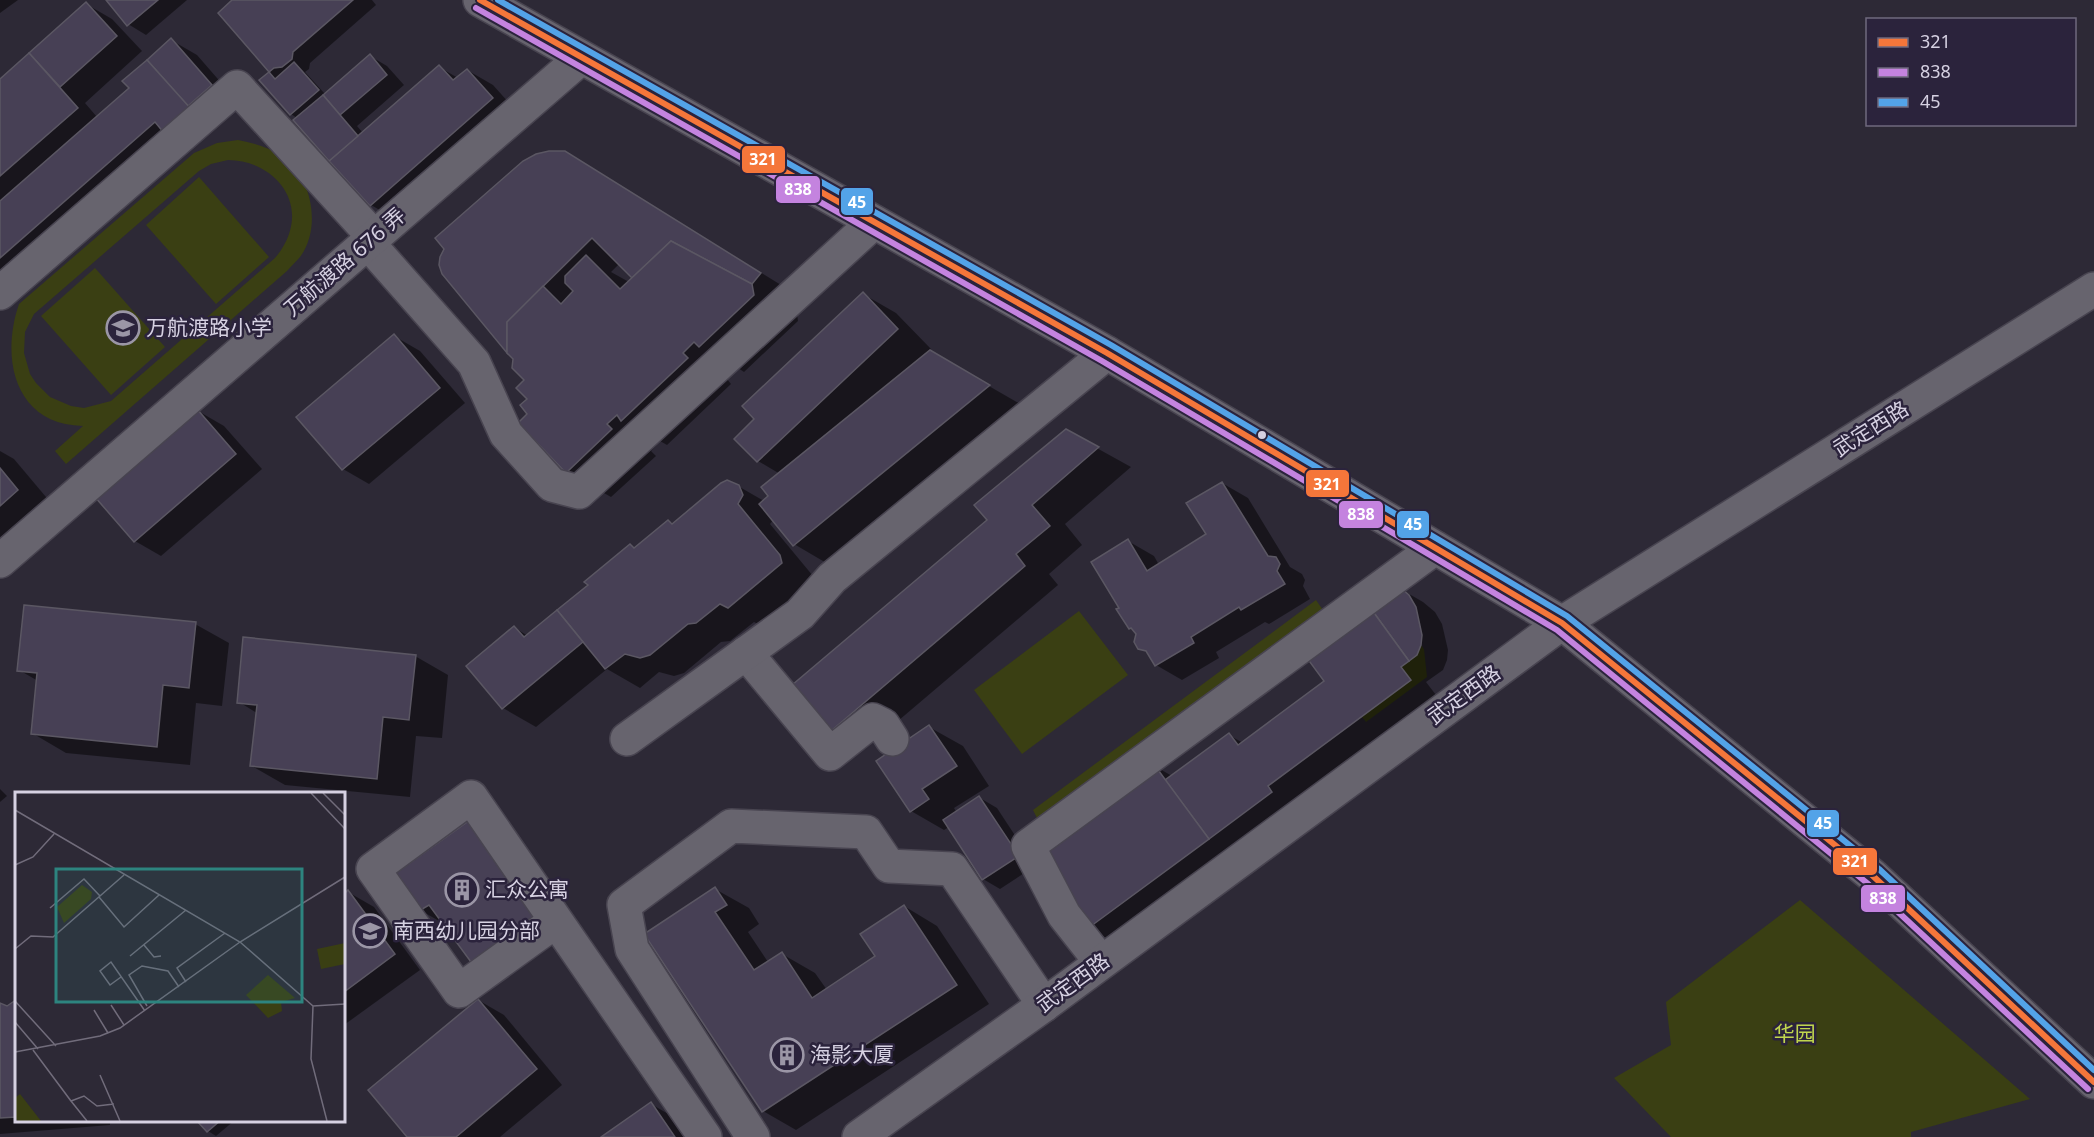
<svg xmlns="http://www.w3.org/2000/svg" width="2094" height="1137" font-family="'Noto Sans','Noto Sans SC',sans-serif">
	<rect width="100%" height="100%" fill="#2d2936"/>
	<g fill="#3a3f13" fill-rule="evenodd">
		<path d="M238 140C254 143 268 147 282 156 312 176 322 228 300 257 296 262 291 266 287 271L66 464 55 451 83 426C15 425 0 359 19 304L194 153 217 143ZM228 160C267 160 303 193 289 234 286 243 281 251 275 258L111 401 84 408 71 406 50 397 36 383 30 374 24 353 25 332 34 314 199 171 211 164Z"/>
		<polygon points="199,177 269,257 216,304 146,225"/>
		<polygon points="95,268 165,347 111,395 41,316"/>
		<polygon points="1316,600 1325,613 1040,824 1033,810"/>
		<polygon points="1079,611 1128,675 1022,754 974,690"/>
		<polygon points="1421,645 1424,649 1427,677 1366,722 1362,717 1411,680 1401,667 1417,655"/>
		<polygon points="1800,900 2030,1099 1911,1132 1911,1137 1671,1137 1614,1078 1671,1045 1666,1002"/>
	</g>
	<g fill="#0007" fill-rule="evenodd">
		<polygon points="0,0 18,0 0,13"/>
		<polygon points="108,0 187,0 146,35 128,24"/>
		<polygon points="234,0 372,0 376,5 310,63 309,69 305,72 325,94 370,56 387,66 404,85 357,126 363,133 439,67 458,78 467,70 493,85 518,113 397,220 371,205 297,118 291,114 262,81 271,72 220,13"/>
		<polygon points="86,4 112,19 142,51 85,103 97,117 131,88 171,40 197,55 237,101 0,295 0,81"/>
		<path d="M598 172 794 293 798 321 744 372 738 368 727 379 731 384 667 445 660 441 651 451 656 456 611 497 567 472 529 414 526 380 515 358 508 352ZM620 263 635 277 629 282 611 272Z"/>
		<polygon points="863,294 896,313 931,349 928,351 1022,405 828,564 794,544 774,519 770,524 813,576 815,582 762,626 754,622 730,641 721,642 684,673 674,676 659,672 640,688 607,669 536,727 503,708 515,628 528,636 590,586 631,546 635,548 669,521 674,524 731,482 764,501 770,496 780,474 758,461 736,439 757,419"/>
		<polygon points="394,336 420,351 465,403 369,484 343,469"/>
		<polygon points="198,411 224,426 262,469 161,556 135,541"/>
		<polygon points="1066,431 1131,467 1065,524 1082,545 1049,574 1058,585 865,749 832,730 989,520"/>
		<polygon points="0,451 14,459 62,516 0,568"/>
		<polygon points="1222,483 1248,498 1290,567 1302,574 1305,580 1303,586 1310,599 1269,624 1265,622 1216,652 1219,658 1182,680 1156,665 1149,653 1139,648 1137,634 1130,628 1121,609 1128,541 1154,556 1159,565 1208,535"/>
		<polygon points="1397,587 1423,602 1435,612 1442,624 1448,650 1447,660 1443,670 1426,682 1436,695 1115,943 1088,928 1153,765 1172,776 1229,735 1243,743 1326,682"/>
		<polygon points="195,624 229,643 222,706 196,703 190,765 66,753 32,733 38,681 19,670"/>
		<polygon points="415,656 448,675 442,738 416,736 410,797 285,785 252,766 257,713 239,702"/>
		<polygon points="929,727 963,746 989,786 954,808 957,813 980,798 997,808 1035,866 1000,889 983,879 949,827 944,830 911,811"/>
		<polygon points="0,789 7,796 0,802"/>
		<polygon points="395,876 563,930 446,925 420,910"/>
		<polygon points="715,889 749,908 759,924 748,932 768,962 782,954 815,973 827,990 877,957 904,906 937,926 989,1004 796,1130 763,1111 646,934"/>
		<polygon points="348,892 374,907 420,970 344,1025 344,896"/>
		<polygon points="478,1000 504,1015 562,1085 500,1137 409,1137"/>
		<polygon points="16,1002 16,1120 110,1120 110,1125 0,1134 0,1005 7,1008"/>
		<polygon points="651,1104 677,1119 690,1137 603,1137"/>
		<polygon points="198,1120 235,1120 216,1136 208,1131"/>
	</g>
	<g fill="#474055" stroke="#5b5763" stroke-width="1.5">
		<polygon points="106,0 158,0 127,26"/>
		<polygon points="232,0 353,0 293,52 292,59 282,67 274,68 269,72 218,13"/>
		<polygon points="86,2 117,36 60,87 29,53"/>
		<polygon points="171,38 212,85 188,106 147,60"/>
		<polygon points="29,53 78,108 0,176 0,79"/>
		<polygon points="370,54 387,75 340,115 323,95"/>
		<polygon points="147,60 191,109 164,133 155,122 0,258 0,201 129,88 122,81"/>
		<polygon points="294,62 319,90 290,115 259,80 269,72 275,79"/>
		<polygon points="439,65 453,80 467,69 493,98 370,206 329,161"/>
		<polygon points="323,95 358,136 329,161 293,120"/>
		<polygon points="549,151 565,151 761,273 752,284 671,241 632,278 592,238 507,322 507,353 442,274 439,265 440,257 444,249 435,238 523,161 536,154"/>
		<polygon points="671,241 752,284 754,295 699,347 694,342 683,353 688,358 621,421 617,415 607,424 612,429 566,473 518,423 527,414 520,405 527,399 516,388 524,380 512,368 513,359 507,353 507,322 543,286 561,304 573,291 565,283 565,276 586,255 620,289"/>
		<polygon points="863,292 898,329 757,462 734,439 754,419 742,406"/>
		<polygon points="394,334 440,388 342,470 296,417"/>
		<polygon points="930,350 990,385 793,546 759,504 768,496 761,487"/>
		<polygon points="197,409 236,454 134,542 95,497"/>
		<polygon points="1066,429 1099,447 1032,505 1050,526 1016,554 1025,566 831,731 792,685 987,520 974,505"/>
		<polygon points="0,468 18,490 0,506"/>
		<polygon points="727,480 739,485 743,495 738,504 780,555 782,563 728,608 720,604 696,623 688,624 650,655 640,658 625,654 605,669 557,610 588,585 584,582 630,544 634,548 668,520 672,524 721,483"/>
		<polygon points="1222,482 1268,556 1276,557 1280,564 1277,571 1285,584 1241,610 1239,607 1191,637 1194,643 1155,666 1146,651 1138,649 1134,642 1136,634 1131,628 1129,629 1116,609 1119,608 1091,562 1128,539 1147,571 1206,534 1186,503"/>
		<polygon points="1397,585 1409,595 1416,607 1422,635 1421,645 1417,655 1409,661 1369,606"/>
		<polygon points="24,605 196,622 189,688 163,685 157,747 31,734 37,673 17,671"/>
		<polygon points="1369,606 1409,661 1401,667 1411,680 1268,786 1272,792 1209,839 1165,780 1229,733 1238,745 1324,681 1304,654"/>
		<polygon points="557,610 583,642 502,709 466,666 514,626 524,637"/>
		<polygon points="243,637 416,655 409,720 383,717 377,779 250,766 257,705 237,703"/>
		<polygon points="929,725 957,766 922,789 929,799 910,812 876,761"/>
		<polygon points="1153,763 1209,839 1087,929 1039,848"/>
		<polygon points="979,796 1019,856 982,880 943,820"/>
		<polygon points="470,820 538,915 471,962 429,905 419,911 393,875"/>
		<polygon points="715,887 727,905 715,912 754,970 782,952 812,998 875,956 860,934 904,905 957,985 762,1112 644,934"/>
		<polygon points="348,890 395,954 344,992 344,894"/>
		<polygon points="478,999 537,1069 456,1137 407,1137 368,1090"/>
		<polygon points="16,1000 16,1117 0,1118 0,1003 7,1006"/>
		<polygon points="651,1102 675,1137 601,1137"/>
		<polygon points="196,1120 221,1120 207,1132"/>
	</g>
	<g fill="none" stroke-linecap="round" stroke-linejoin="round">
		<g stroke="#484450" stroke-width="36">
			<g id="minor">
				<polyline points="480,0 1107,353 1562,623 1873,876 2094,1082"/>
				<polyline points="368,243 474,363 506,434 552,485 579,492 874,222"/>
				<polyline points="0,293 237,87 374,237"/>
				<polyline points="0,561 581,58"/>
				<polyline points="746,653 830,754 873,720 883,725 892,739"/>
				<polyline points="627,739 800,614 832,578 1107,353"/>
				<polyline points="556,921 459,991 373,869 471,797 705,1137"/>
				<polyline points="1101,962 1064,915 1028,846 1435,548"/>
				<polyline points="753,1137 632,949 624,905 731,826 866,832 889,866 952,869 1044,1005"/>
				<polyline points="859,1137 1044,1005 1562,623 2094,289"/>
			</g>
		</g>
		<use href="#minor" stroke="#67646e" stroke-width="33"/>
		<g stroke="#2b233c" stroke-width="10">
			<polyline id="bus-1" points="480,0 1107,353 1562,623 1873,876 2094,1082"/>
		</g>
		<g stroke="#2b233c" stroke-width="10">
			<polyline id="bus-2" points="476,8 1102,361 1557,630 1867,883 2088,1089"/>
		</g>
		<g stroke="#2b233c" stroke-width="10">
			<polyline id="bus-3" points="498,0 1111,345 1567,616 1879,869 2094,1070"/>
		</g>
		<use href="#bus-1" stroke="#f5763a" stroke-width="6"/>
		<use href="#bus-2" stroke="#c483df" stroke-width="6"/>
		<use href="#bus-3" stroke="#53a3e8" stroke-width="6"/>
	</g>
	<defs>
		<g id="school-ring" transform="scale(1.725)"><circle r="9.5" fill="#2b233c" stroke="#9b96a6" stroke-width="1.5"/><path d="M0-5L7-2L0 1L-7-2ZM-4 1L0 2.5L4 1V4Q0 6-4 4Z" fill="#9b96a6"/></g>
		<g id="building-ring" transform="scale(1.725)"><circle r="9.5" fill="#2b233c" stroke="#9b96a6" stroke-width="1.5"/><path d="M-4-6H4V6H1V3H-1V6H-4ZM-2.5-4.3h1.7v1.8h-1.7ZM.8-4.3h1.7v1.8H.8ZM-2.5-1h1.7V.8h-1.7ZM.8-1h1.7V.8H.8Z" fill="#9b96a6"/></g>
	</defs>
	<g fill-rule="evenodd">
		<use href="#school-ring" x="123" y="328"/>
		<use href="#building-ring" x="462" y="890"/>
		<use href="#school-ring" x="370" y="931"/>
		<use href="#building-ring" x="787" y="1055"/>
	</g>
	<circle fill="#d6d1e2" stroke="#2b233c" stroke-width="2" cx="1262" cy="435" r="5"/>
	<g text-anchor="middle" stroke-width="5" stroke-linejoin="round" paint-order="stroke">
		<g font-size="21" fill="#d6d1e2" stroke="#2b233c">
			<text transform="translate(345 262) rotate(-41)" y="7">万航渡路 676 弄</text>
			<text transform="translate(1871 429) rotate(-32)" y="7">武定西路</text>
			<text transform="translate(1464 695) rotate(-36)" y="7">武定西路</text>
			<text transform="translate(1073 983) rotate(-36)" y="7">武定西路</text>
		</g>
		<g font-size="21" fill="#d6d1e2" stroke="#2b233c" text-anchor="start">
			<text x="146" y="335">万航渡路小学</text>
			<text x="485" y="897">汇众公寓</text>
			<text x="393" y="938">南西幼儿园分部</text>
			<text x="810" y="1062">海影大厦</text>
		</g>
		<g font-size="21" fill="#c0d54e" stroke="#2b233c">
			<text x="1795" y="1041">华园</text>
		</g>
	</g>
	<g transform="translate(15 792)">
		<rect width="330" height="330" fill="#2d2936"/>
		<path d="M67 93 77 100 76 107 49 131 42 115ZM330 151V172L306 177 302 157ZM253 183 280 206 266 210 267 219 253 226 231 203ZM5 302 26 329H3L0 326V306Z" fill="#3a3f13"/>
		<path fill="none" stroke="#716c7b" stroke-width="1.5" d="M296 1 330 37M308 1 330 23M0 18 225 150 298 214 330 212M0 73 18 65 39 42M84 105 109 135 144 103M35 116 69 87 85 104M129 153 139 165 146 164M0 157 16 144 38 145 109 83M115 164 171 118M106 185 95 193 85 179 96 170 130 219M171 190 162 176 210 141M0 209 41 254M96 213 109 233M132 214 114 183 127 174 153 179 164 195M298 214 296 267 312 329M79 218 93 241M0 230 23 257M18 258 56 309 69 304 82 314 99 312M0 260 85 244 105 236 225 150 330 85M85 283 105 329M56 309 72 329"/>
		<path fill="#2d847f" fill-opacity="0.15" stroke="#2d847f" stroke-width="3" d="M41 77H287V210H41Z"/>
		<rect width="330" height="330" fill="none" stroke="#d6d1e2" stroke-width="3"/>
	</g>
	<g stroke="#2b233c" stroke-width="2">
		<rect x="741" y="145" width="45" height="29" rx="6" fill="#f5763a"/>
		<rect x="775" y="175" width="46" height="29" rx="6" fill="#c483df"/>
		<rect x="840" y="187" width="34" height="29" rx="6" fill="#53a3e8"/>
		<rect x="1305" y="469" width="45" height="29" rx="6" fill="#f5763a"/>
		<rect x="1338" y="500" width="46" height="29" rx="6" fill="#c483df"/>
		<rect x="1396" y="510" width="34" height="29" rx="6" fill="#53a3e8"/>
		<rect x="1806" y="809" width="34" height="29" rx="6" fill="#53a3e8"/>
		<rect x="1832" y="847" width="46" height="29" rx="6" fill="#f5763a"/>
		<rect x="1860" y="884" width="46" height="29" rx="6" fill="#c483df"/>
	</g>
	<g font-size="16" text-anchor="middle" font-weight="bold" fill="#fff">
		<text x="763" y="165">321</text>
		<text x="798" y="195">838</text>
		<text x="857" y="208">45</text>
		<text x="1327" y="490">321</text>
		<text x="1361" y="520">838</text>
		<text x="1413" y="530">45</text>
		<text x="1823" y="829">45</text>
		<text x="1855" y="867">321</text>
		<text x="1883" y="904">838</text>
	</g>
	<rect x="1866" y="18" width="210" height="108" fill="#2b233c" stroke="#6f697e" stroke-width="1.5"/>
	<rect x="1878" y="38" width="30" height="9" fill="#f5763a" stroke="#6f697e" stroke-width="1.5"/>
	<text x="1920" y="48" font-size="18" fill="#d6d1e2">321</text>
	<rect x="1878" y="68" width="30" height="9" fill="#c483df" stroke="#6f697e" stroke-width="1.5"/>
	<text x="1920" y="78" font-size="18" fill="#d6d1e2">838</text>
	<rect x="1878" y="98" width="30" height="9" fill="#53a3e8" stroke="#6f697e" stroke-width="1.5"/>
	<text x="1920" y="108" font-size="18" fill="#d6d1e2">45</text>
</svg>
